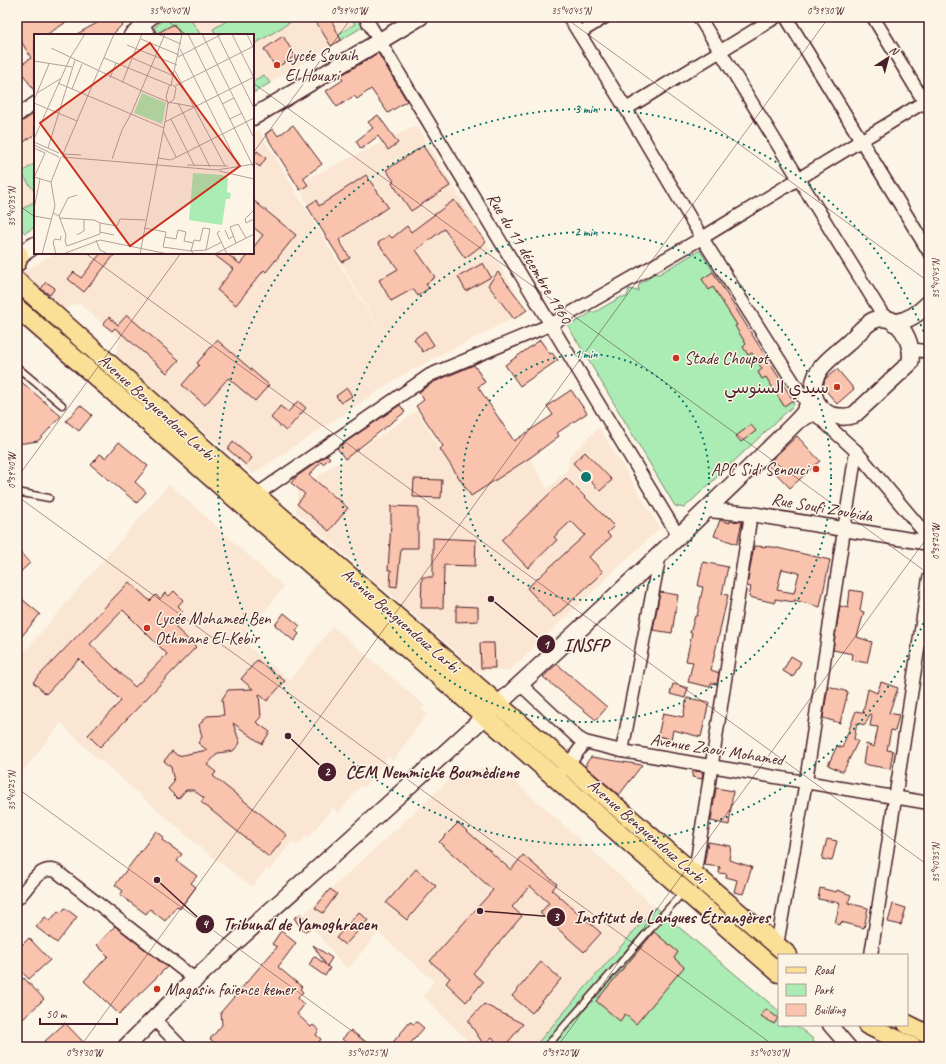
<svg xmlns="http://www.w3.org/2000/svg" width="946" height="1064" font-family="Caveat,'Playpen Sans Arabic',sans-serif">
	<rect width="100%" height="100%" fill="#fcf5e5"/>
	<filter id="ink" filterUnits="userSpaceOnUse"><feTurbulence type="fractalNoise" baseFrequency=".025" numOctaves="2"/><feDisplacementMap in="SourceGraphic" scale="8" xChannelSelector="R" yChannelSelector="G"/><feConvolveMatrix kernelMatrix="1 2 1 2 8 2 1 2 1" color-interpolation-filters="sRGB"/></filter>
	<g filter="url(#ink)">
		<g fill="#fbe6d4">
			<polygon points="166,17 358,17 364,26 253,93 253,35 158,35 154,28"/>
			<polygon points="35,113 35,227 25,233 17,225 17,125"/>
			<polygon points="417,125 527,311 404,374 253,474 115,356 120,339 79,303 61,310 21,273 55,253 253,253 253,134 259,130 388,345 296,184"/>
			<polygon points="417,411 469,495 530,457 547,489 568,469 569,457 599,427 660,528 509,671 477,670 296,512 298,489"/>
			<polygon points="169,484 284,587 241,640 290,680 333,626 424,705 422,709 427,714 393,761 388,757 364,788 360,786 339,813 333,808 309,837 307,835 298,846 292,842 269,871 266,870 252,887 202,849 100,760 99,761 61,723 17,779 17,660"/>
			<polygon points="500,768 655,907 534,1047 474,1047 423,996 434,981 378,933 347,970 303,915 461,769"/>
		</g>
		<g fill="#abebb4" stroke="#7a8570">
			<polygon points="166,17 189,17 201,35 158,35 154,28"/>
			<polygon points="233,17 299,17 253,45 253,35 216,35 213,29"/>
			<polygon points="351,17 358,17 364,26 341,40 338,34 355,24"/>
			<polygon points="264,75 270,83 253,93 253,81"/>
			<polygon points="35,163 35,192 21,173"/>
			<polygon points="35,201 35,227 25,233 17,225 17,212"/>
			<polygon points="700,250 785,390 790,394 794,405 684,508 675,506 568,326 586,316 591,312 595,312 621,297 627,297 629,289 638,291 639,284 649,278 651,273 659,274"/>
			<polygon points="655,907 779,1011 779,1025 796,1025 812,1038 816,1047 534,1047"/>
		</g>
		<g fill="#fac3ad" stroke="#4a1f2b" fill-rule="evenodd">
			<polygon points="17,17 61,17 65,23 46,35 35,35 35,92 18,67 31,58 17,34"/>
			<polygon points="108,17 131,17 122,22 123,24 112,35 75,35"/>
			<polygon points="313,17 330,17 341,40 331,46"/>
			<polygon points="174,24 181,35 156,35 156,34"/>
			<polygon points="283,36 295,56 276,68 264,49"/>
			<polygon points="378,53 407,101 388,113 371,89 357,99 354,96 337,107 326,91 343,80 340,76"/>
			<polygon points="35,113 35,134 17,147 17,125"/>
			<polygon points="378,115 398,143 388,150 378,136 361,149 356,141 373,128 368,122"/>
			<polygon points="293,125 322,164 303,178 308,185 300,190 265,134 273,129 278,136"/>
			<polygon points="423,146 450,186 411,211 392,183 394,181 386,170"/>
			<polygon points="257,151 266,158 260,167 253,162 253,157"/>
			<polygon points="366,175 388,207 339,240 350,258 342,262 307,206 316,200 319,206"/>
			<polygon points="253,200 296,235 266,272 264,270 236,305 217,290 233,269 212,253 226,253 240,264 249,253 253,253 253,248 263,235 253,227"/>
			<polygon points="454,200 486,242 465,258 444,229 416,250 435,277 426,284 429,288 418,296 413,289 391,301 379,280 398,269 378,243 389,235 392,238 407,226 411,232"/>
			<polygon points="101,253 116,253 84,292 68,279 74,272 81,278"/>
			<polygon points="483,263 491,277 466,291 458,277"/>
			<polygon points="498,272 527,310 514,319 488,285"/>
			<polygon points="713,272 793,400 784,406 766,377 762,379 758,372 762,369 752,353 748,355 743,347 746,344 735,326 737,325 713,287 709,290 702,279"/>
			<polygon points="46,282 55,288 50,295 41,289"/>
			<polygon points="127,315 179,360 167,373 115,328 112,331 103,324 109,317 118,325"/>
			<polygon points="425,331 434,345 423,352 414,339"/>
			<polygon points="217,340 269,385 255,401 228,378 205,405 182,385 199,365 197,363"/>
			<polygon points="540,340 550,354 552,353 558,360 520,386 505,365"/>
			<polygon points="474,365 485,382 478,387 514,441 553,415 547,406 571,390 587,413 557,433 559,436 531,457 471,496 440,449 443,446 416,406 424,400 419,392 434,382"/>
			<polygon points="837,369 854,389 837,404 823,387 825,379"/>
			<polygon points="17,378 61,416 38,441 17,444"/>
			<polygon points="347,388 352,396 341,403 336,396"/>
			<polygon points="298,401 306,408 286,431 271,418 280,406 288,412"/>
			<polygon points="80,405 92,415 79,431 66,421"/>
			<polygon points="400,405 405,412 345,459 337,448"/>
			<polygon points="751,425 756,431 741,442 736,436"/>
			<polygon points="797,436 820,461 790,488 767,464"/>
			<polygon points="119,442 148,466 135,482 146,492 137,503 91,465 100,454 106,458"/>
			<polygon points="233,442 252,458 246,465 228,449"/>
			<polygon points="585,452 612,480 600,491 573,463"/>
			<polygon points="327,455 330,458 323,464 321,462 309,475 348,508 329,531 297,504 305,494 291,483 296,477"/>
			<polygon points="566,478 614,526 607,533 611,537 589,557 603,572 554,617 527,588 585,535 571,521 554,537 557,540 528,568 501,540"/>
			<polygon points="414,479 442,480 441,498 413,497"/>
			<polygon points="391,506 418,507 418,548 401,548 397,587 390,586 391,570 388,570 391,524"/>
			<polygon points="720,520 730,523 730,521 742,522 737,544 714,536"/>
			<polygon points="433,538 476,540 475,566 444,565 443,608 421,608 422,577 433,577"/>
			<path d="M754 546 773 547 830 560 820 607 794 600V602L775 599V603L749 597 751 587 747 586ZM782 569 799 573 794 593 777 590Z"/>
			<polygon points="17,549 30,563 17,575"/>
			<polygon points="703,562 728,567 722,594 728,595 711,670 719,673 717,684 711,683 710,687 688,682 693,662 686,661 692,633 690,633 695,616 697,616 703,587 698,586"/>
			<path d="M129 582 150 601 156 595 160 599 165 593 169 596 174 591 183 600 178 606 183 611 177 617 181 621 175 627 196 647 100 747 88 735 121 701 79 659 46 694 33 682ZM123 610 167 654 135 687 90 644Z"/>
			<polygon points="850,590 863,592 860,611 864,612 857,637 872,642 867,663 852,660 853,654 833,650 840,606 848,608"/>
			<polygon points="660,592 678,595 672,633 653,630"/>
			<polygon points="17,595 40,614 17,642 17,620 21,615 17,611"/>
			<polygon points="456,606 478,607 478,621 456,622"/>
			<polygon points="284,613 300,626 296,631 299,634 294,641 275,625"/>
			<polygon points="480,643 494,643 495,668 481,668"/>
			<polygon points="791,656 801,662 793,677 783,671"/>
			<polygon points="257,660 285,681 267,701 259,694 261,717 256,722 270,732 262,744 233,723 240,743 233,751 218,753 207,765 216,772 213,776 287,835 269,857 201,802 204,798 193,790 186,790 178,799 168,789 174,782 171,767 164,761 172,751 178,756 207,750 198,743 202,737 199,725 207,716 224,715 222,699 228,690 253,689 241,679"/>
			<polygon points="557,664 607,707 596,720 543,677"/>
			<polygon points="881,682 898,688 889,713 899,715 895,731 891,730 887,750 893,751 890,769 863,764 866,744 874,747 878,727 870,726 872,715 870,714 865,725 857,723 854,739 858,741 843,772 828,765 837,746 842,748 856,711 865,713 863,713 868,689 877,693"/>
			<polygon points="673,684 688,688 685,698 670,694"/>
			<polygon points="828,686 848,692 840,723 823,718"/>
			<polygon points="687,698 709,702 701,737 673,730 671,739 658,736 663,713 683,717"/>
			<polygon points="591,757 642,765 619,795 586,767 586,763"/>
			<polygon points="693,771 703,772 702,779 692,777"/>
			<polygon points="716,788 733,791 729,825 711,821"/>
			<polygon points="458,823 511,870 523,855 557,884 552,890 601,933 584,952 540,913 549,903 530,886 512,907 522,916 473,973 483,982 466,1002 446,983 450,978 430,961 493,890 439,842"/>
			<polygon points="156,831 164,837 162,840 182,854 177,861 197,876 191,883 196,887 180,909 177,906 165,921 150,909 146,914 120,895 123,891 115,885"/>
			<polygon points="827,839 837,841 832,861 822,859"/>
			<polygon points="708,842 731,846 729,860 752,867 743,894 734,892 737,880 726,877 727,874 719,873 720,867 704,865"/>
			<polygon points="416,869 436,886 407,920 386,903"/>
			<polygon points="820,888 836,892 837,890 851,895 848,903 868,908 864,928 841,922 840,925 835,923 840,903 818,899"/>
			<polygon points="330,889 337,894 323,913 315,908"/>
			<polygon points="893,904 906,908 901,925 888,922"/>
			<polygon points="65,908 77,917 57,943 36,927 45,917 50,921 58,911 61,913"/>
			<polygon points="359,912 368,920 345,945 336,938"/>
			<polygon points="301,914 310,928 304,932 294,918"/>
			<polygon points="115,926 167,967 119,1014 84,981 108,956 97,945"/>
			<polygon points="281,931 296,943 278,967 302,987 300,989 303,992 298,998 304,1005 297,1014 311,1027 313,1025 319,1030 316,1035 321,1039 319,1042 325,1047 220,1047 210,1039 222,1025 221,1012 277,947 272,944"/>
			<polygon points="654,932 678,952 674,958 684,967 636,1024 625,1014 620,1021 596,1001"/>
			<polygon points="29,938 50,960 29,979 17,967 17,950"/>
			<polygon points="313,945 332,958 327,966 330,968 325,976 309,965 314,956 326,965"/>
			<polygon points="541,962 561,979 532,1013 512,996"/>
			<polygon points="24,978 44,999 23,1019 17,1012 17,984"/>
			<polygon points="484,1004 523,1024 504,1047 501,1047 492,1037 484,1045 468,1021"/>
			<polygon points="766,1009 778,1018 774,1024 761,1016"/>
			<polygon points="410,1022 414,1024 417,1022 424,1028 407,1047 389,1047"/>
			<polygon points="65,1023 88,1047 49,1047 44,1042"/>
			<polygon points="351,1030 371,1047 351,1047 342,1039"/>
		</g>
		<g fill="none" stroke-linecap="round" stroke-linejoin="round">
			<g stroke="#4a1f2b" stroke-width="9">
				<g id="service">
					<polyline points="17,367 62,405"/>
					<polyline points="17,492 49,498"/>
					<polyline points="546,1047 684,891"/>
				</g>
			</g>
			<g stroke="#4a1f2b" stroke-width="15">
				<g id="minor">
					<polyline points="138,17 149,35"/>
					<polyline points="365,17 679,537"/>
					<polyline points="569,17 626,109 702,238 808,405 814,413 856,451 929,538"/>
					<polyline points="699,17 886,320"/>
					<polyline points="786,17 929,252"/>
					<polyline points="873,17 928,108"/>
					<polyline points="579,33 605,17"/>
					<polyline points="130,35 153,17"/>
					<polyline points="626,109 776,17"/>
					<polyline points="17,116 35,103"/>
					<polyline points="911,349 929,352"/>
					<polyline points="256,495 430,375 550,325 702,238 929,99"/>
					<polyline points="520,684 578,738 585,742 622,751 929,803"/>
					<polyline points="622,751 660,554"/>
					<polyline points="564,770 585,742"/>
					<polyline points="695,872 751,514"/>
					<path d="M17 899C29 888 38 865 56 871L196 980"/>
					<polyline points="777,945 806,781 856,451"/>
					<polyline points="871,955 929,578"/>
					<polyline points="154,1019 181,1047"/>
				</g>
			</g>
			<g stroke="#4a1f2b" stroke-width="17">
				<g id="tertiary">
					<polyline points="708,510 751,514 929,543"/>
					<polyline points="830,1025 849,1047"/>
				</g>
			</g>
			<g stroke="#4a1f2b" stroke-width="19">
				<g id="secondary">
					<polyline points="253,117 420,17"/>
					<polyline points="17,257 35,245"/>
					<path d="M894 323C909 320 918 314 929 303"/>
					<path d="M797 421C802 419 808 414 814 413 828 412 838 420 854 415L910 363C915 344 898 310 874 320 865 324 856 336 849 342 833 357 809 370 814 395 816 405 824 412 833 416"/>
					<path d="M126 1047C199 972 279 904 356 834 505 698 654 564 797 421L804 413 814 393"/>
				</g>
			</g>
			<g stroke="#4a1f2b" stroke-width="21">
				<g id="primary">
					<polyline points="17,262 19,255"/>
					<polyline points="17,281 256,495 788,955"/>
					<polyline points="17,308 779,973"/>
					<polyline points="907,1024 929,1035"/>
					<polyline points="867,1025 913,1047"/>
				</g>
			</g>
			<use href="#service" stroke="#fcf5e5" stroke-width="6"/>
			<use href="#minor" stroke="#fcf5e5" stroke-width="12"/>
			<use href="#tertiary" stroke="#fcf5e5" stroke-width="14"/>
			<use href="#secondary" stroke="#fcf5e5" stroke-width="16"/>
			<use href="#primary" stroke="#fadf96" stroke-width="18"/>
		</g>
	</g>
	<path fill="none" stroke="#4a1f2b" stroke-width="1" stroke-opacity="0.45" d="M162 17 187 35M564 17 929 282M253 83 929 574M253 153 352 17M17 204 35 217M85 253 929 866M17 478 181 253M17 496 776 1047M17 788 374 1047M80 1047 829 17M557 1047 929 535"/>
	<g fill="none" stroke="#0f766e" stroke-width="2" stroke-dasharray="2 4">
		<circle cx="586" cy="477" r="123"/>
		<circle cx="586" cy="477" r="245"/>
		<path d="M928 612A368 368 0 1 1 928 342"/>
	</g>
	<g fill="#c8321e" stroke="#fcf5e5" stroke-width="1.5">
		<circle cx="277" cy="65" r="4"/>
		<circle cx="676" cy="358" r="4"/>
		<circle cx="837" cy="387" r="4"/>
		<circle cx="816" cy="469" r="4"/>
		<circle cx="147" cy="628" r="4"/>
		<circle cx="157" cy="989" r="4"/>
	</g>
	<g text-anchor="middle" stroke-width="3" stroke-linejoin="round" paint-order="stroke">
		<g font-size="17" fill="#4a1f2b" stroke="#fcf5e5" text-anchor="start">
			<text x="285" y="61">Lycée Souaih<tspan x="285" dy="20">El Houari</tspan></text>
			<text x="684" y="364">Stade Choupot</text>
			<text x="829" y="393" text-anchor="end">سيدي السنوسي</text>
			<text x="808" y="475" text-anchor="end">APC Sidi Senouci</text>
			<text x="155" y="624">Lycée Mohamed Ben<tspan x="155" dy="20">Othmane El-Kebir</tspan></text>
			<text x="165" y="995">Magasin faïence kemer</text>
		</g>
		<g font-size="17" fill="#4a1f2b" stroke="#fcf5e5">
			<text transform="translate(530 258) rotate(59)" y="6">Rue du 11 décembre 1960</text>
			<text transform="translate(157 407) rotate(42)" y="6">Avenue Benguendouz Larbi</text>
			<text transform="translate(822 507) rotate(10)" y="6">Rue Soufi Zoubida</text>
			<text transform="translate(401 620) rotate(41)" y="6">Avenue Benguendouz Larbi</text>
			<text transform="translate(717 749) rotate(9)" y="6">Avenue Zaoui Mohamed</text>
			<text transform="translate(647 831) rotate(41)" y="6">Avenue Benguendouz Larbi</text>
		</g>
	</g>
	<g transform="translate(34 34)">
		<rect width="220" height="220" fill="#fcf5e5"/>
		<path d="M108 59 132 69 128 90 100 79ZM159 139 188 141 194 144 193 158 197 159 196 165H192L188 191 155 186Z" fill="#abebb4"/>
		<path fill="none" stroke="#b59f9b" stroke-width="1" d="M124 0 147 10M154 0 220 134M168 0 220 104M183 0 220 74M198 0 220 44M213 0 220 15M107 5 145 21M93 11 143 31M17 14 108 57 134 68 161 73M146 15 205 133M144 23 188 0M70 24 136 51M98 24 140 42M0 27 38 33M141 37 191 132M76 44 82 29M24 49 130 94M88 49 108 0M137 51 148 0M141 52 220 12M38 55 48 30M3 59 26 45M0 66 15 30M0 69 43 87M144 69 176 133M188 70 200 64M137 85 160 131M196 85 208 79M131 88 220 43M129 97 142 123M0 105 36 24 51 0M0 108 25 119M0 111 25 123M0 114 11 119M14 114 41 26M28 120 47 121M29 120 80 0M28 123 183 136 220 130M124 124 137 126 220 84M78 125 88 96 97 80 131 0M153 131 194 132M185 137 220 145M0 143 17 148M0 144 11 119M0 175 6 145M220 176 211 185 212 189 220 185M19 179 25 182 32 201 31 207 33 212 66 200M0 182 17 185M25 182 34 164 43 161M25 184 60 186 66 189V200M66 189 83 192 86 185 111 186M110 194 132 198 131 203 142 205 144 196 152 198 150 207 159 209M191 196 195 205 199 202M186 197 183 199 193 220M66 198 80 201M43 201 50 197V186M131 203 129 213 157 217 172 216 188 208M62 206 66 216 74 220M202 209 196 193 204 190 212 204M8 220 21 172 17 148 27 123M22 220 19 208 21 205 26 206 27 202M29 220 66 206 134 220M106 220 131 88 134 69 132 63 135 52 139 51 142 54 140 65 134 70M160 220 157 217 160 206 166 207 169 194 176 195 172 216M181 220 220 200"/>
		<path fill="#c8321e" fill-opacity="0.15" stroke="#c8321e" stroke-width="2" d="M116 9 206 132 96 212 6 89Z"/>
		<rect width="220" height="220" fill="none" stroke="#4a1f2b" stroke-width="2"/>
	</g>
	<circle cx="586" cy="477" r="6" fill="#0f766e" stroke="#fcf5e5" stroke-width="2"/>
	<g font-size="12" text-anchor="middle" font-weight="bold" fill="#0f766e" stroke="#fcf5e5" stroke-width="3" stroke-linejoin="round" paint-order="stroke">
		<text x="586" y="113">3 min</text>
		<text x="586" y="236">2 min</text>
		<text x="586" y="358">1 min</text>
	</g>
	<path fill="none" stroke="#4a1f2b" stroke-width="1.5" d="M491 599L546 644M288 736L327 772M480 911L556 917M157 880L205 924"/>
	<g fill="#4a1f2b" stroke="#fcf5e5" stroke-width="1.5">
		<circle cx="491" cy="599" r="4"/>
		<circle cx="288" cy="736" r="4"/>
		<circle cx="480" cy="911" r="4"/>
		<circle cx="157" cy="880" r="4"/>
		<circle cx="546" cy="644" r="10"/>
		<circle cx="327" cy="772" r="10"/>
		<circle cx="556" cy="917" r="10"/>
		<circle cx="205" cy="924" r="10"/>
	</g>
	<g font-size="12" text-anchor="middle" font-weight="bold" fill="#fff">
		<text x="546" y="649">1</text>
		<text x="327" y="776">2</text>
		<text x="556" y="921">3</text>
		<text x="205" y="928">4</text>
	</g>
	<g font-size="18" text-anchor="middle" font-weight="bold" fill="#4a1f2b" stroke="#fcf5e5" stroke-width="3" stroke-linejoin="round" paint-order="stroke">
		<text x="586" y="651">INSFP</text>
		<text x="432" y="778">CEM Nemmiche Boumèdiene</text>
		<text x="672" y="923">Institut de Langues Étrangères</text>
		<text x="300" y="930">Tribunal de Yamoghracen</text>
	</g>
	<rect width="946" height="1064" fill="none" stroke="#fcf5e5" stroke-width="44"/>
	<rect x="778" y="954" width="130" height="72" fill="#fcf5e5" stroke="#b59f9b"/>
	<rect x="786" y="967" width="20" height="6" fill="#fadf96" stroke="#b59f9b"/>
	<text x="814" y="974" font-size="12" fill="#4a1f2b">Road</text>
	<rect x="786" y="984" width="20" height="12" fill="#abebb4" stroke="#b59f9b"/>
	<text x="814" y="994" font-size="12" fill="#4a1f2b">Park</text>
	<rect x="786" y="1004" width="20" height="12" fill="#fac3ad" stroke="#b59f9b"/>
	<text x="814" y="1014" font-size="12" fill="#4a1f2b">Building</text>
	<g transform="translate(888 58) rotate(36)" stroke="#fcf5e5" stroke-width="3" paint-order="stroke">
	<path d="M0-3L7 15L0 10L-7 15Z" fill="#4a1f2b"/>
	<text y="-6" font-size="11" font-weight="bold" text-anchor="middle" fill="#4a1f2b">N</text>
	</g>
	<path d="M40 1018v6h77v-6" fill="none" stroke="#4a1f2b" stroke-width="2"/>
	<text x="46" y="1018" font-size="12" fill="#4a1f2b" stroke="#fcf5e5" stroke-width="3" paint-order="stroke">50 m</text>
	<rect x="22" y="22" width="902" height="1020" fill="none" stroke="#4a1f2b" stroke-width="1.5"/>
	<g font-size="10" text-anchor="middle" fill="#4a1f2b">
		<text x="169" y="14">35°40'40"N</text>
		<text x="349" y="14">0°39'40"W</text>
		<text x="571" y="14">35°40'45"N</text>
		<text x="825" y="14">0°39'30"W</text>
		<text transform="translate(11 207) rotate(-90)" y="4">35°40'35"N</text>
		<text transform="translate(935 279) rotate(-90)" y="4">35°40'45"N</text>
		<text transform="translate(11 471) rotate(-90)" y="4">0°39'40"W</text>
		<text transform="translate(935 542) rotate(-90)" y="4">0°39'20"W</text>
		<text transform="translate(11 791) rotate(-90)" y="4">35°40'25"N</text>
		<text transform="translate(935 863) rotate(-90)" y="4">35°40'35"N</text>
		<text x="84" y="1056">0°39'30"W</text>
		<text x="367" y="1056">35°40'25"N</text>
		<text x="560" y="1056">0°39'20"W</text>
		<text x="769" y="1056">35°40'30"N</text>
	</g>
</svg>
